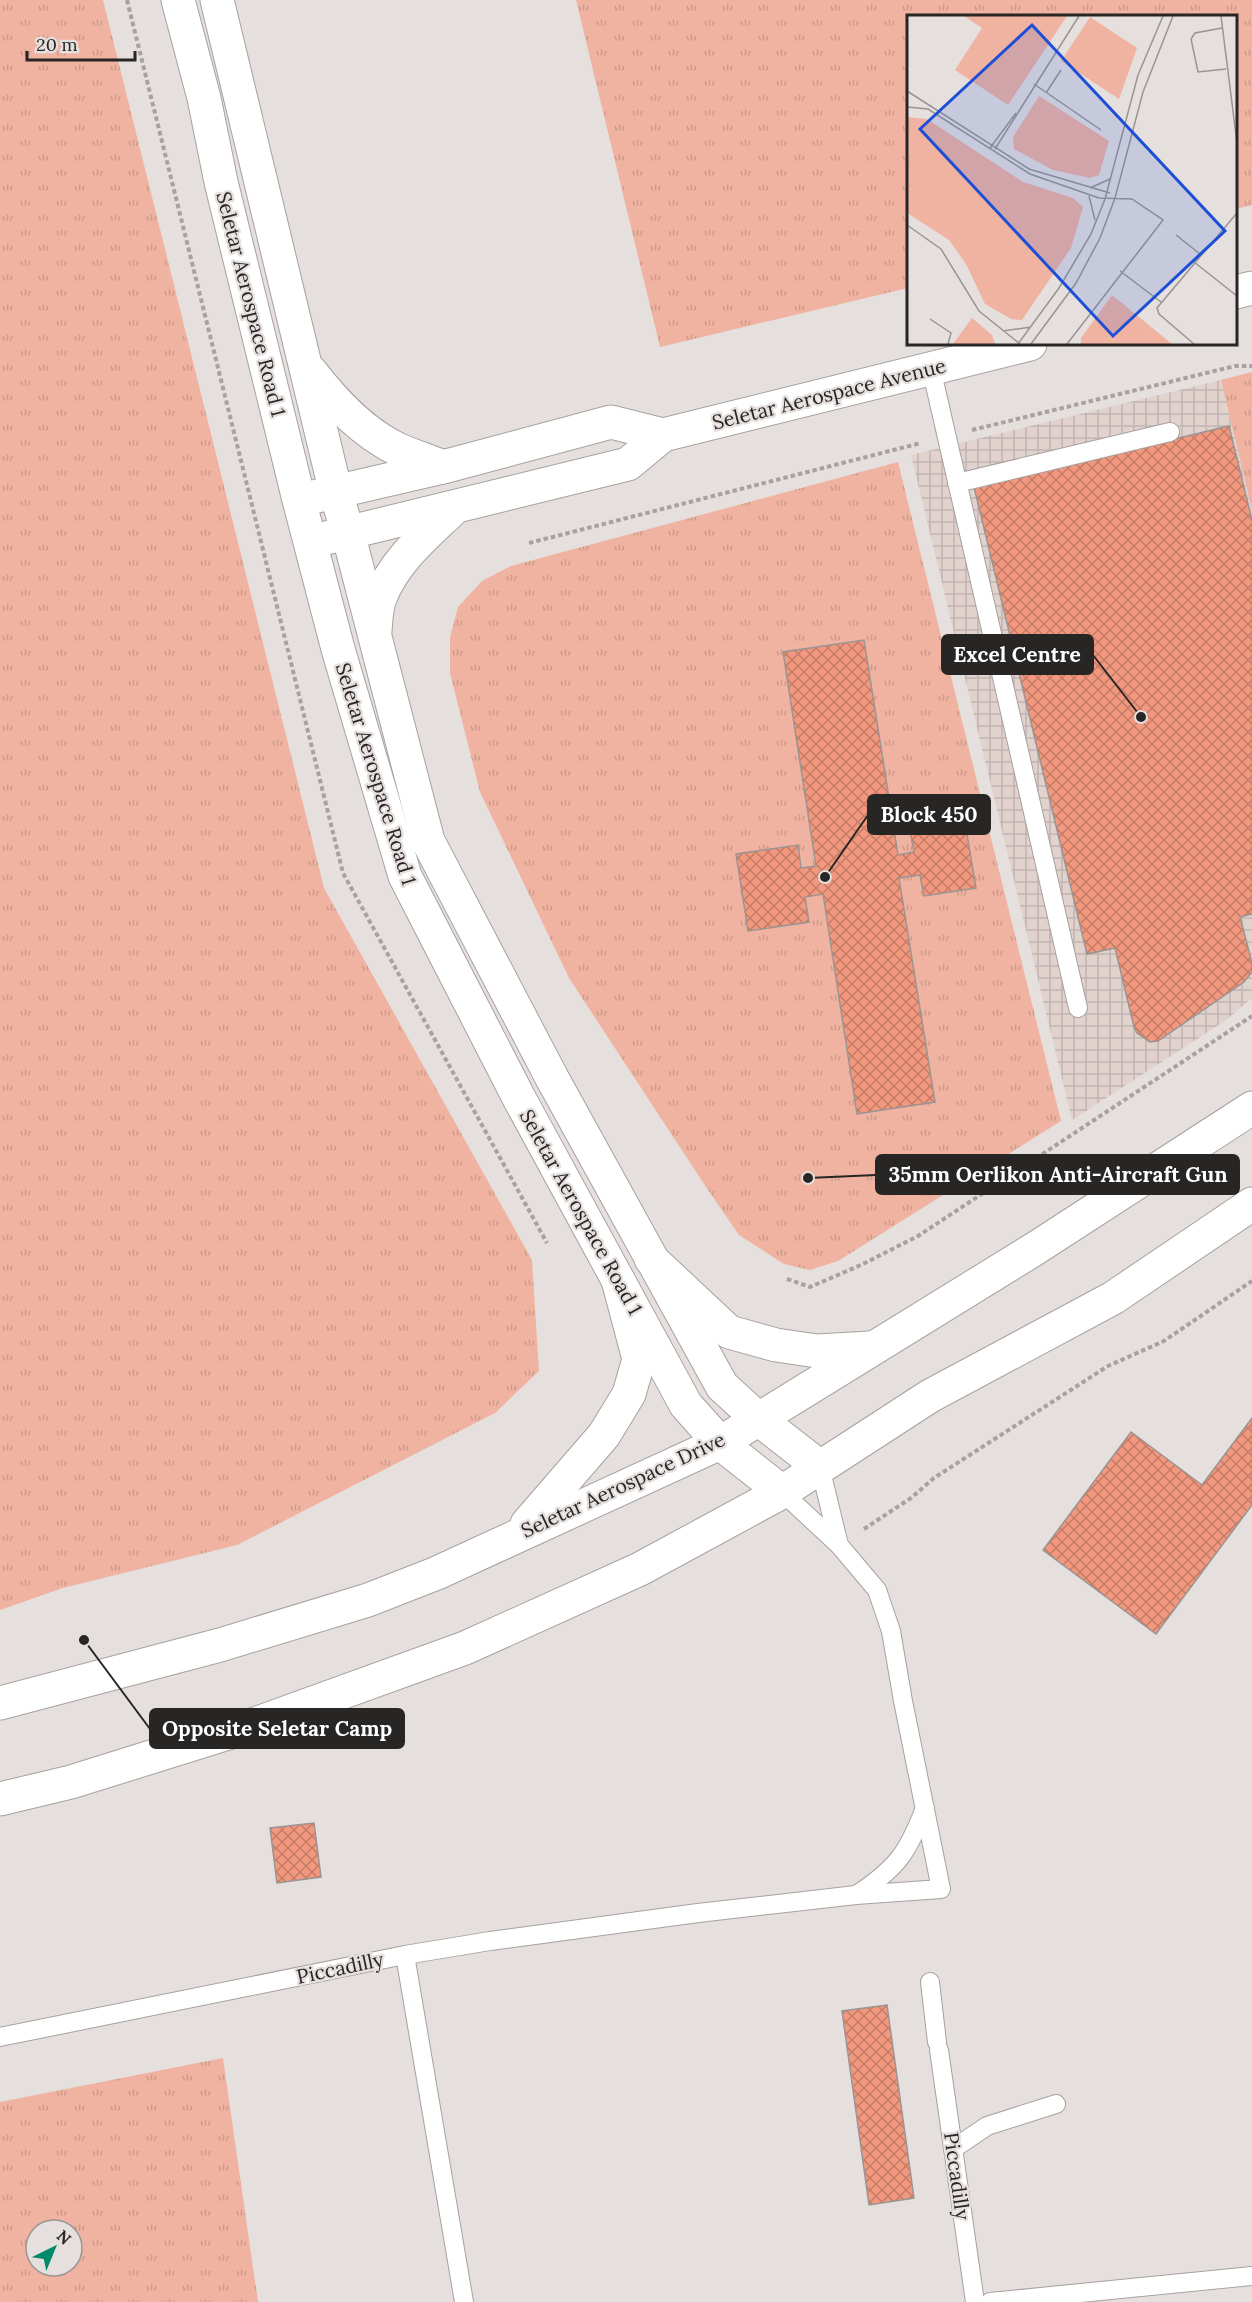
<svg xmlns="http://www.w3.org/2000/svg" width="1252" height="2302" font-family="Lora,serif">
	<defs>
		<pattern id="industrial-grid" width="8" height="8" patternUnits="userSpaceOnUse" patternTransform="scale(1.5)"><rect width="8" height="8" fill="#e1d2ce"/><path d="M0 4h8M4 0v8" fill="none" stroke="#c1b4b1"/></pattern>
		<pattern id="grass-tufts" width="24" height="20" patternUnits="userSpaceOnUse" patternTransform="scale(1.5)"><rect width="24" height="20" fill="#f0b3a1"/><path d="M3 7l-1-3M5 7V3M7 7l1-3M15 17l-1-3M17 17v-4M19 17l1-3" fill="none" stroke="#ce9a8a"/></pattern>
		<pattern id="building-cross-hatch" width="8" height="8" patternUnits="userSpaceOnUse" patternTransform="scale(1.5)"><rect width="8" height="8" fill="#f2987e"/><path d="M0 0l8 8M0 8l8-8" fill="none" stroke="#c47c67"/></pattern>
	</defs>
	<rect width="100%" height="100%" fill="#e5dfdd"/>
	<polygon fill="url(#industrial-grid)" points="1221,380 1252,510 1252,998 1225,1021 1072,1120 911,455"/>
	<g fill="url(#grass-tufts)" fill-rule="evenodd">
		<polygon points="0,0 103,0 324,888 532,1260 539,1371 495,1413 237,1545 63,1588 0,1610"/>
		<polygon points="576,0 1252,0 1252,205 1236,209 1236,16 908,16 908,288 660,347"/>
		<polygon points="1252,372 1252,510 1221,380"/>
		<polygon points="898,462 1061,1121 838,1261 810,1270 784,1264 739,1235 706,1187 569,978 480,792 450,673 450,637 458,607 482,581 511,566"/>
		<path d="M223 2058 258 2302H0V2102ZM36 2230H72V2266H36Z"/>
	</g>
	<g fill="url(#building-cross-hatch)" stroke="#9a9492" stroke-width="1.5">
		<polygon points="1229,426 1252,520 1252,914 1240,917 1252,963 1252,972 1244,982 1158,1041 1150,1042 1137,1033 1134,1027 1115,948 1087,954 974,487"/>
		<polygon points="864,640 898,855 914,852 910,830 965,822 976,888 924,896 920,875 899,878 935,1102 857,1114 823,894 805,897 809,922 748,931 736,854 798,845 801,868 816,866 783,652"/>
		<polygon points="1252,1418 1252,1505 1156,1634 1043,1550 1131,1432 1202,1485"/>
		<polygon points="314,1823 321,1877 277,1883 270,1828"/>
		<polygon points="887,2005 914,2198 869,2205 842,2011"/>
	</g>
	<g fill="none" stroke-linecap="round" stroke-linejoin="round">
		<g stroke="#a7a19f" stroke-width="20">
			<g id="service">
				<polyline points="931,368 1078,1008"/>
				<polyline points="957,483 1170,432"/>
				<polyline points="820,1467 839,1545"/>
				<path d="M858 1894C898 1867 908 1852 925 1808"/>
				<polyline points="405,1955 464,2302"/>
				<polyline points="930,1982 937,2042"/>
				<polyline points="0,2037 405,1955 490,1941 698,1913 856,1895 941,1889 903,1701 891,1631 877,1590 839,1545 782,1492"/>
				<polyline points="939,2050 975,2302"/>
				<polyline points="953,2149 987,2126 1056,2104"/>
				<polyline points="990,2302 1252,2276"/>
			</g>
		</g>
		<g stroke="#a7a19f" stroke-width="35">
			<g id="minor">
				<polyline points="178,0 204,98 221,182 299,500 338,649 405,876 519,1098 686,1405 720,1443 782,1492"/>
				<polyline points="217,0 336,493 348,533 428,841 552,1078 722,1386 757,1418 820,1467"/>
				<polyline points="1236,292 1252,288"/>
				<path d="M311 372C335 403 363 433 399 450 413 456 429 461 443 467"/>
				<polyline points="313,497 443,467 611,422 663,435"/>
				<polyline points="326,538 628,464 663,435 1030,344"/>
				<path d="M375 631C376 620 376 608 380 598 394 561 425 536 453 509"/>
			</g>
		</g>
		<g stroke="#a7a19f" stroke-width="35">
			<g id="tertiary">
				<polyline points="651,1259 729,1332 776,1345 817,1351 870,1348"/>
				<polyline points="527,1524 604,1435 629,1394 639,1359 618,1280"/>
				<polyline points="0,1703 220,1645 368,1600 437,1573 720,1443 1036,1248 1252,1108"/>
				<polyline points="0,1799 71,1782 244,1728 465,1648 640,1569 782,1492 930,1396 1113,1298 1252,1204"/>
			</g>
		</g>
		<g stroke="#a7a2a1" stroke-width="4" stroke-dasharray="4.5 3" stroke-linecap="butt">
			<polyline points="127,0 343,873 547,1243"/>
			<polyline points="972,430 1235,366 1252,366"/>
			<polyline points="529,543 921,443"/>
			<polyline points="787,1279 810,1287 861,1265 918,1236 1252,1016"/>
			<polyline points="864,1529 911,1498 934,1478 1108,1366 1164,1341 1252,1281"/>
		</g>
		<use href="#service" stroke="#fff" stroke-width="18"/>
		<use href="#minor" stroke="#fff" stroke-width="33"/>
		<use href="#tertiary" stroke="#fff" stroke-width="33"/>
	</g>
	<g text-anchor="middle" stroke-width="4.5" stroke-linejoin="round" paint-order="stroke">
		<g font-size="20" fill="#282625" stroke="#e5dfdd">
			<text transform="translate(251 304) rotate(76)" y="7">Seletar Aerospace Road 1</text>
			<text transform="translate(829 394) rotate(-14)" y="7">Seletar Aerospace Avenue</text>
			<text transform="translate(376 774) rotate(73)" y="7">Seletar Aerospace Road 1</text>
			<text transform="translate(581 1212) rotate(61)" y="7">Seletar Aerospace Road 1</text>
			<text transform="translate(623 1485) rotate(-25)" y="7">Seletar Aerospace Drive</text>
			<text transform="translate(340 1968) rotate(-12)" y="7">Piccadilly</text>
			<text transform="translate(957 2176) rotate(82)" y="7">Piccadilly</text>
		</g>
	</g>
	<g transform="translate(907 15)">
		<rect width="330" height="330" fill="#e5dfdd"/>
		<path d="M57 1H160L101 90 48 55 75 13ZM183 2 230 33 212 84 154 46ZM132 81 202 126 192 160 183 163 146 155 107 134 106 122ZM0 102 20 104 116 167 166 183 176 192 164 233 115 305 104 304 78 289 59 249 42 225 0 198ZM205 280 243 311 233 327 195 323 190 324 191 329H174V323ZM65 303 85 320 88 329H46Z" fill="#f0b3a1"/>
		<path d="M243 311 265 329H191L190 324 195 323 233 327Z" fill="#f0b3a1"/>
		<path fill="none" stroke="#999593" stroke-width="1.5" d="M314 1 330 128M315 13 288 18 284 24 291 57 319 54M127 69 194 115M0 76 122 154 203 178M139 78 154 55M0 92 21 94 123 159 192 183 225 184 256 205 160 329M83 133 109 98M88 134 172 1M183 173 203 164M182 181 188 205M0 210 34 234 72 296 113 329M269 220 293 239M287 247 330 281M213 256 254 287M23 304 44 318 41 329M96 316 124 312M111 329 152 273 184 219 198 184 231 60 256 1M124 329 169 268 193 223 208 183 236 77 266 1M287 329 252 299 250 293 330 198"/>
		<path fill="#1d4ed8" fill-opacity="0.15" stroke="#1d4ed8" stroke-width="3" d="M125 10 318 216 206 321 13 114Z"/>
		<rect width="330" height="330" fill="none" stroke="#282625" stroke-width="3"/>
	</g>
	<path fill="none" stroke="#282625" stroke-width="2" d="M1141 717L1093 655M825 877L868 815M808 1178L876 1175M84 1640L150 1729"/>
	<g fill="#282625" stroke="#e5dfdd" stroke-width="2">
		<circle cx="1141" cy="717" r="6"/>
		<circle cx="825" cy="877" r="6"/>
		<circle cx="808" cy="1178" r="6"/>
		<circle cx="84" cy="1640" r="6"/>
	</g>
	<g fill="#282625" stroke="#282625" stroke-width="2">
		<rect x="942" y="635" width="151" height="39" rx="6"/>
		<rect x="868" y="795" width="122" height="39" rx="6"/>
		<rect x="876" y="1155" width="363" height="39" rx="6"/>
		<rect x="150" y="1709" width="254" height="39" rx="6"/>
	</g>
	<g font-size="21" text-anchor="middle" font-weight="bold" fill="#fff">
		<text x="1017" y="662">Excel Centre</text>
		<text x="929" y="822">Block 450</text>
		<text x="1058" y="1182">35mm Oerlikon Anti-Aircraft Gun</text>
		<text x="277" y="1736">Opposite Seletar Camp</text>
	</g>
	<g transform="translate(54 2248) rotate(43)"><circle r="28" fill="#e5dfdd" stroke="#999593" stroke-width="1.5"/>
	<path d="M0-4.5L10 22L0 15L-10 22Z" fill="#05896d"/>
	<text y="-9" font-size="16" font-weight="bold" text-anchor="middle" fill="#282625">N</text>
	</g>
	<path d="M27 51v9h108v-9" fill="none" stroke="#282625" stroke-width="3"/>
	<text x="36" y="51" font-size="18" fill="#282625" stroke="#e5dfdd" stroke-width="4.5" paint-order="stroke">20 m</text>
</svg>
